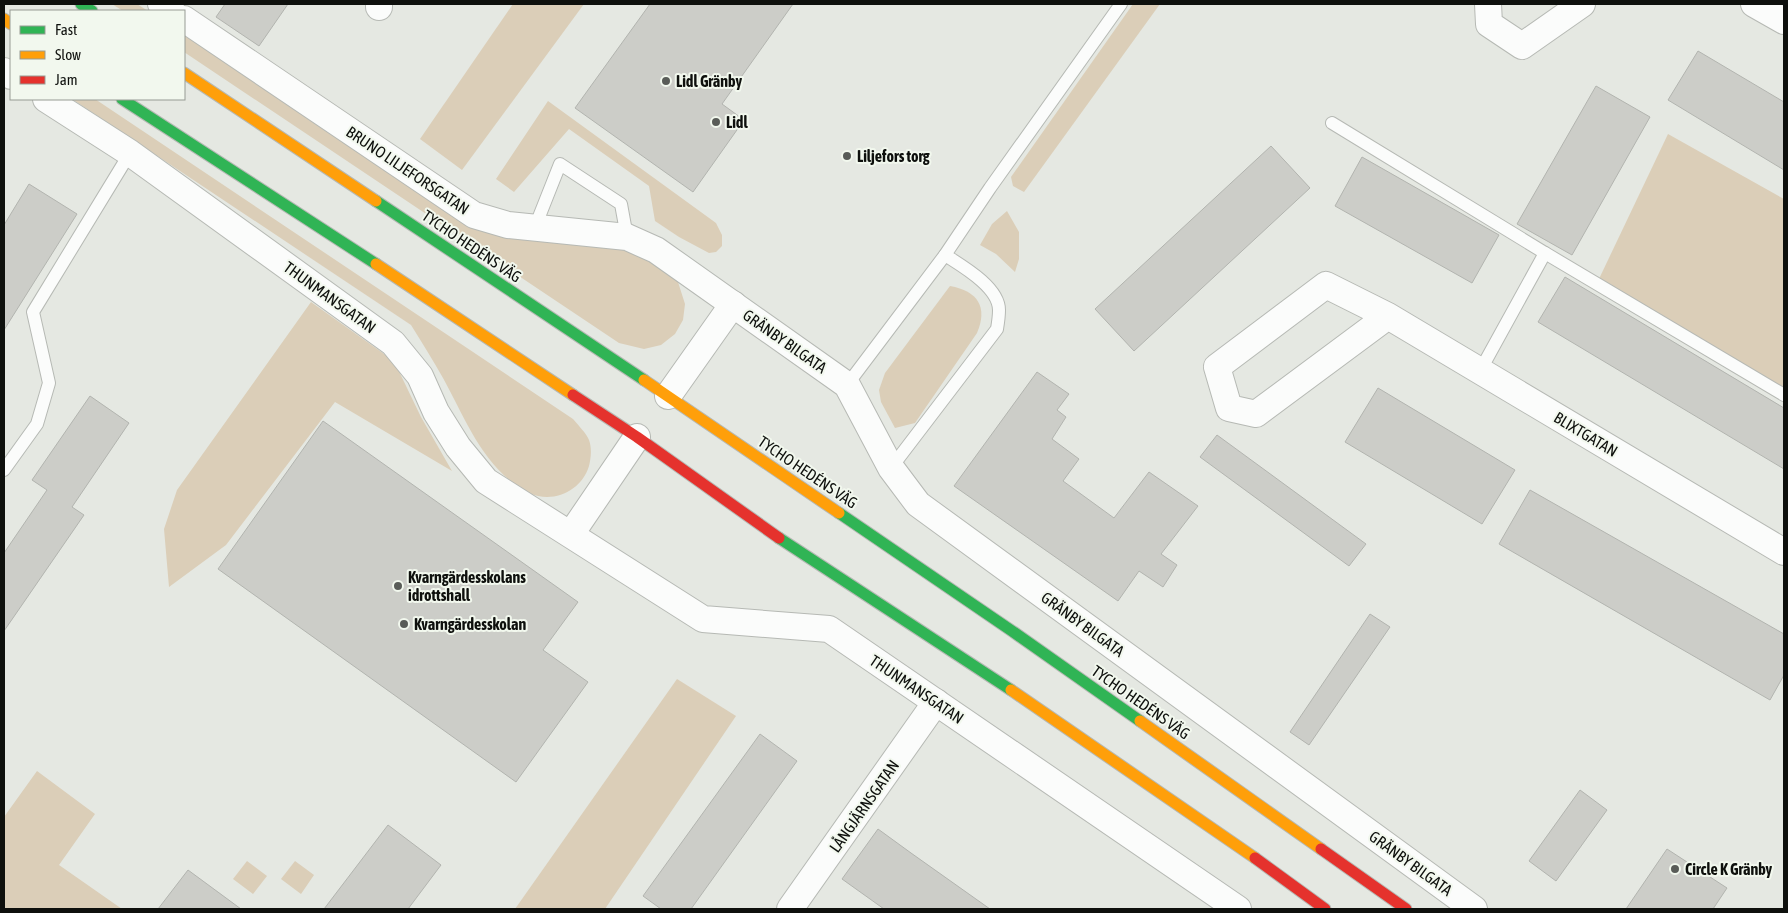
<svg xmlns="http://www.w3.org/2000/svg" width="1788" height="913" font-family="'Asap Condensed',sans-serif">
	<rect width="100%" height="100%" fill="#e5e8e2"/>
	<g fill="#dbceb8">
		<polygon points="112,4 137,4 148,11 123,11"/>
		<polygon points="513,4 584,4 462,170 420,139"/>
		<polygon points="1133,4 1160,4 1024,192 1013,186 1011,177"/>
		<polygon points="184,35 327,132 481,231 605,245 631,251 669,272 678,282 685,304 683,320 675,334 661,345 644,349 619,343 184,52"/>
		<path d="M72 99H95L573 419C578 425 586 433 589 440 592 448 591 458 589 466 583 487 560 501 538 496 528 494 519 488 512 482 478 455 463 414 443 378 433 360 422 343 411 325Z"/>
		<polygon points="548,101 716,223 722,235 722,246 716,252 709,253 679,237 655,221 649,186 569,129 514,192 496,179"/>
		<polygon points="1668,134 1784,199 1784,390 1598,281"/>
		<polygon points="1007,211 1019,232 1019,259 1015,272 996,254 980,245 992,224"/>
		<path d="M950 286C978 291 988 307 977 333L915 423 895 428 881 402 879 390 885 373Z"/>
		<polygon points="311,302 394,361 421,417 452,471 335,402 226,545 169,587 164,529 177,490"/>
		<polygon points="677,679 736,716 605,909 515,909"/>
		<polygon points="37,771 95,814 59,865 122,909 4,909 4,817"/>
		<polygon points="247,861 267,876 253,894 233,879"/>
		<polygon points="295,861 314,875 301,894 281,879"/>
	</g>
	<g fill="#cccdc8" stroke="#b2b4af">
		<polygon points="225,4 288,4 259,46 216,17"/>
		<polygon points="650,4 793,4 722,104 744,120 693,192 575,108"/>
		<polygon points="1698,51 1784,102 1784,170 1668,100"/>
		<polygon points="1596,86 1650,117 1572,255 1517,224"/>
		<polygon points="1271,146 1310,188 1134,351 1095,309"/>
		<polygon points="1362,157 1499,235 1472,283 1335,206"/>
		<polygon points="29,184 77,214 4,330 4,225"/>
		<polygon points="1565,277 1784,408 1784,469 1538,322"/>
		<polygon points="1037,372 1069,394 1057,410 1066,417 1052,439 1079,459 1063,481 1114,518 1149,472 1198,506 1161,554 1177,565 1163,587 1139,571 1118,601 954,486"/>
		<polygon points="1378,388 1515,470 1482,524 1345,442"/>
		<polygon points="90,396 129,423 72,507 84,515 4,631 4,553 47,490 32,480"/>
		<polygon points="323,421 578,602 543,650 588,682 516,782 218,569"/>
		<polygon points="1217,435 1366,544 1349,566 1200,457"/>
		<polygon points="1530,490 1784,634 1784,675 1770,700 1499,544"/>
		<polygon points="1370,614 1390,627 1309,745 1290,732"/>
		<polygon points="760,734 797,761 691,909 661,909 643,896"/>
		<polygon points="1580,790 1607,810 1556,881 1529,861"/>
		<polygon points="388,825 441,865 408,909 324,909"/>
		<polygon points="878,829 911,853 990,909 884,909 842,879"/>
		<polygon points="1667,849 1727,888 1713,909 1626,909"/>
		<polygon points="188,870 241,909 158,909"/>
	</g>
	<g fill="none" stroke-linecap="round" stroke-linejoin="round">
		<g stroke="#b6b9b4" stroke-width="14">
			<g id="lane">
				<polyline points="1332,123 1545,253"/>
				<polyline points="535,227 560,164 621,204 627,237"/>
				<polyline points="1480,371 1545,253 1784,395"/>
				<polyline points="847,385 945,255 990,188 1121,4"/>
				<path d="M891 468 997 329C998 323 999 316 999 310 999 287 962 266 945 255"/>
				<polyline points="4,470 37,424 49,383 33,312 130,153"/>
			</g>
		</g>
		<g stroke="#b6b9b4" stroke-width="28">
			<g id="street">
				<polyline points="161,4 172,11"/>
				<polyline points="1488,4 1489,24 1522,46 1582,4"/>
				<polyline points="1754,4 1784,21"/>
				<polyline points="379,7 379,4"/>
				<polyline points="184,19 474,215 508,225 627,237 656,250 847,385 891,468 918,504 1474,909"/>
				<polyline points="4,71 11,76"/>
				<polyline points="46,99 130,153 393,343 420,376 436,412 458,447 486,481 703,619 829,629 1238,909"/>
				<polyline points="1388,316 1256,414 1229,408 1217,367 1326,285 1388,316 1784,552"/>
				<polyline points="668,396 733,304"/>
				<polyline points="571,534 637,437"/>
				<polyline points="790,909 936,702"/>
			</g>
		</g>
		<g stroke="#b6b9b4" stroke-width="13">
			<g id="fast">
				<polyline points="81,4 92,11"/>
				<polyline points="122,99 376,264"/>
				<polyline points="376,201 644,380"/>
				<polyline points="839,513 1012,631 1140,721"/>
				<polyline points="779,538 1011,690"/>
			</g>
		</g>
		<g stroke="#b6b9b4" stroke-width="13">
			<g id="slow">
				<polyline points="4,19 11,24"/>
				<polyline points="184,73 376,201"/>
				<polyline points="376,264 573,395"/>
				<polyline points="644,380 839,513"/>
				<polyline points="1011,690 1255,858"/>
				<polyline points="1140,721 1321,849"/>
			</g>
		</g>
		<g stroke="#b6b9b4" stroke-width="13">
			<g id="jam">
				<polyline points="573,395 637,437 779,538"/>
				<polyline points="1321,849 1406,909"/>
				<polyline points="1255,858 1325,909"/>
			</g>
		</g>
		<use href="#lane" stroke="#fbfcfb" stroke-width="12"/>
		<use href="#street" stroke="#fbfcfb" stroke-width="26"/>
		<use href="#fast" stroke="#30b455" stroke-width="11"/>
		<use href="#slow" stroke="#ff9f0a" stroke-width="11"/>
		<use href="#jam" stroke="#e5322d" stroke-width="11"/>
	</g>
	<g fill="#595c58" stroke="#f2f8ee" stroke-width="2">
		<circle cx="666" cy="81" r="5"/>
		<circle cx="716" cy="122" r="5"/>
		<circle cx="847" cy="156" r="5"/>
		<circle cx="398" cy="586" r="5"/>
		<circle cx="404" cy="624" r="5"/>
		<circle cx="1675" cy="869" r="5"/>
	</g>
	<g text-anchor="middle" stroke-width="4" stroke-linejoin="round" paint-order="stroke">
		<g font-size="16" font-weight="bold" fill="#0e100d" stroke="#f2f8ee" text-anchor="start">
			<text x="676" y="87">Lidl Gränby</text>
			<text x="726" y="128">Lidl</text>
			<text x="857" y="162">Liljefors torg</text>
			<text x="408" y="583">Kvarngärdesskolans<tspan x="408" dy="18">idrottshall</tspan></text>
			<text x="414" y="630">Kvarngärdesskolan</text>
			<text x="1685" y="875">Circle K Gränby</text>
		</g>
		<g font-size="16" fill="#0e100d" stroke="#f2f8ee">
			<text transform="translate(408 170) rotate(34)" y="6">BRUNO LILJEFORSGATAN</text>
			<text transform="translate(472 246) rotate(34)" y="6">TYCHO HEDÉNS VÄG</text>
			<text transform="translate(330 297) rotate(36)" y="6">THUNMANSGATAN</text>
			<text transform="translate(785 341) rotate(35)" y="6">GRÄNBY BILGATA</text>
			<text transform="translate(1586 434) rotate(31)" y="6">BLIXTGATAN</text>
			<text transform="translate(808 472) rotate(34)" y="6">TYCHO HEDÉNS VÄG</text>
			<text transform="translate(1083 624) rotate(36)" y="6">GRÄNBY BILGATA</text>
			<text transform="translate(917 689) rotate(34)" y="6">THUNMANSGATAN</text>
			<text transform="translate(1141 702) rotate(35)" y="6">TYCHO HEDÉNS VÄG</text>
			<text transform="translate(864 806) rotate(-55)" y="6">LÅNGJÄRNSGATAN</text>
			<text transform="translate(1411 863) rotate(36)" y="6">GRÄNBY BILGATA</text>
		</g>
	</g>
	<rect width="1788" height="913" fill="none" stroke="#0e100d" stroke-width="10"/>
	<rect x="10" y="10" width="175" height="90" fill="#f2f8ee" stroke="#979b94"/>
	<rect x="20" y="26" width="25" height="8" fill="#30b455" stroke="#979b94"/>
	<text x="55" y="35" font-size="15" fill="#0e100d">Fast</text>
	<rect x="20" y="51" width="25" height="8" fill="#ff9f0a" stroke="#979b94"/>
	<text x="55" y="60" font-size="15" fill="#0e100d">Slow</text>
	<rect x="20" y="76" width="25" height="8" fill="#e5322d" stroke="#979b94"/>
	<text x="55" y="85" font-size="15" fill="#0e100d">Jam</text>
</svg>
